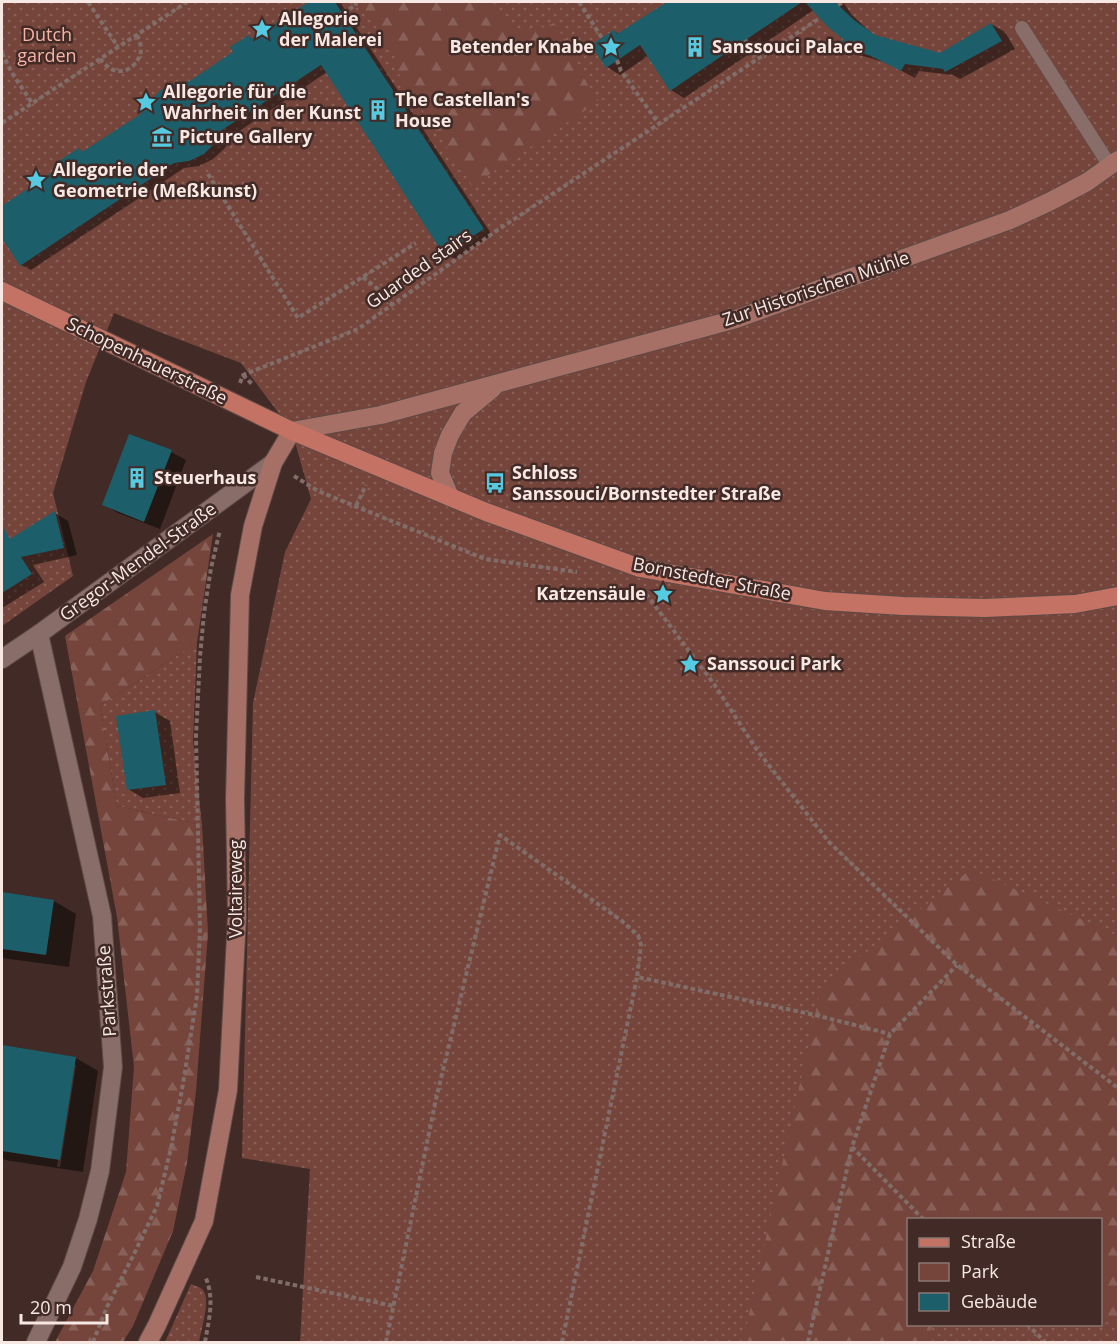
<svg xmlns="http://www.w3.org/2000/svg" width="1120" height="1344" font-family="'Open Sans',sans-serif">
	<defs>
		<pattern id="green-dots" width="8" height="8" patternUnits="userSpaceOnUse" patternTransform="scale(1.5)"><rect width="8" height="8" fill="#75453b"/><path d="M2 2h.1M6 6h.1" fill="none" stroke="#896057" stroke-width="1.8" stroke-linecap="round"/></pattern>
		<pattern id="forest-firs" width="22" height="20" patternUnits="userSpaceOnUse" patternTransform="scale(1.5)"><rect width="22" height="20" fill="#75453b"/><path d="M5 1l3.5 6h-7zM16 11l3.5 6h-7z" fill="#896057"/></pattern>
	</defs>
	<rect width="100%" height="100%" fill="#422b27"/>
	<g fill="url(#green-dots)" fill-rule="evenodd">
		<path d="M2 2H1118V1342H300L310 1169 242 1158 253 703 285 552 311 499 292 431 241 363 157 331 114 313 86 382 53 493 73 576 2 626ZM908 1220H1100V1324H908Z"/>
		<polygon points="197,642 193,741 202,825 117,806 100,706"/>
		<path d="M191 1284C196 1286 202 1287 204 1292 210 1302 201 1331 199 1342H165Z"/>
	</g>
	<g fill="url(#forest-firs)">
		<path d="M360 2H491C504 30 527 37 554 23L576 56 571 60 599 101 472 186 393 65 398 61Z"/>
		<polygon points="213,534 197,642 100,706 117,806 202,825 208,933 196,1091 187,1163 173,1231 133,1326 123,1342 55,1342 93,1271 126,1172 134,1067 117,917 65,636"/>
		<polygon points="971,869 1118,936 1118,1332 1101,1316 1100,1220 908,1220 908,1324 932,1325 928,1342 743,1342 821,988"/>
	</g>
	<g fill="#0007" fill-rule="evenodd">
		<polygon points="311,2 340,2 492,235 455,259 445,254 327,72 232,136 225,148 213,159 199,166 184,168 31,270 21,265 2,235 2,208 62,168 79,150 84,153 235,53 249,37 254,40"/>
		<polygon points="670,2 843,2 852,15 868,30 878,38 940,54 991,24 1005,32 1015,49 960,79 953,75 919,71 915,78 887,63 856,54 843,46 845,39 815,9 684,98 671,90 648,56 620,75 607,67 614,31 620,35"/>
		<polygon points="171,452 186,460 160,529 118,513 103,504"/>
		<polygon points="55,513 68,521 77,555 33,565 44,582 2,608 2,545"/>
		<polygon points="155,712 170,721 180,793 143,798 128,789"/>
		<polygon points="2,894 54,901 76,914 69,967 2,958"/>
		<path d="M2 1047 76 1058 98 1071 83 1172 5 1160 2 1158ZM73 1065H76L60 1167H57Z"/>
	</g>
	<g fill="#1c5e6a">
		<polygon points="309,2 335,2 484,229 444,255 321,65 222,130 215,143 204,154 189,161 174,163 20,266 2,238 2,206 60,167 57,162 79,148 82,152 141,114 147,103 161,90 176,83 190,81 233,52 230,47 249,35 251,39"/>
		<polygon points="667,2 802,2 670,91 640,45 606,68 591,45 614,30 617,34"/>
		<polygon points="805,2 835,2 854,20 875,35 940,53 991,23 1002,41 945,72 943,69 905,64 901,71 871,56 841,46 843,39 828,27"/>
		<polygon points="129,434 172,450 144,522 102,505"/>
		<polygon points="55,511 64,548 21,557 32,574 2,593 2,525 10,539"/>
		<polygon points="155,710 166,785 127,790 116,716"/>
		<polygon points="2,892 54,900 46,955 2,949"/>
		<polygon points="2,1045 76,1057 60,1160 2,1151"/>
	</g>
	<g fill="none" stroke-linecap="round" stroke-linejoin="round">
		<g stroke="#5e4a46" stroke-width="15">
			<polyline id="lane" points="1022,28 1110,166"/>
		</g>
		<g stroke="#5e4a46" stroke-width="20">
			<g id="street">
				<polyline points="2,659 39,634 273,463"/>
				<polyline points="36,1342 72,1267 88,1219 100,1171 113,1067 102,916 39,634"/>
			</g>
		</g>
		<g stroke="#5e4a46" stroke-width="20">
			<g id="secondary">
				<polyline points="450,497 440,473 443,453 450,435 463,413 493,388"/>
				<polyline points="148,1342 157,1325 204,1221 228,1090 237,916 235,799 240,595 253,526 273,463 292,431 381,415 736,319 1010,220 1051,201 1087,182 1118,160"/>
			</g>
		</g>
		<g stroke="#5e4a46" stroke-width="20">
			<polyline id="primary" points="2,291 292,431 486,512 640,568 825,601 903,606 985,608 1075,604 1118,596"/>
		</g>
		<g stroke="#816d69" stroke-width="4" stroke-dasharray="4.5 3" stroke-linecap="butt">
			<polyline points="88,2 118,47"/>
			<polyline points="579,2 602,38"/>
			<polyline points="838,5 843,2"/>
			<polyline points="343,13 356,5 355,2"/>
			<polyline points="745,40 758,58"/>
			<polyline points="2,53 12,73 32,103"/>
			<path d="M100 59C103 62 107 67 111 69 125 76 141 64 141 48 141 44 138 39 137 34"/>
			<polyline points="617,60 621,71 659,124"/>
			<polyline points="2,123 187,2"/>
			<polyline points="208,174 298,318 416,243"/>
			<polyline points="363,277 384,294 392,305"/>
			<polyline points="243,375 253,385"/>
			<polyline points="240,383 243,375 358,329 496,231 820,18"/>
			<polyline points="294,476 318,491 485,559 577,572"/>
			<polyline points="356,506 366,485"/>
			<polyline points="646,594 714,684 757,750 829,842 957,965 1118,1088"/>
			<polyline points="852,1147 924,1220"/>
			<polyline points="256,1277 394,1306"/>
			<polyline points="1027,1324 1045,1342"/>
			<polyline points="93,1342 107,1307 135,1252 157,1206 171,1148 183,1084 197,996 200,928 196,736 200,657 204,613 211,568 220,530"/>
			<path d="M205 1342C209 1319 215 1298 205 1276"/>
			<polyline points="386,1342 436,1099 500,835 622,921 638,935 641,945 637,977"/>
			<polyline points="562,1342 637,977 815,1015 890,1034"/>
			<polyline points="808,1342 852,1147 890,1034 957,965"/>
		</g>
		<use href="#lane" stroke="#886d68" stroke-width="14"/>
		<use href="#street" stroke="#886d68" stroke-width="18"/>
		<use href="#secondary" stroke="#a67066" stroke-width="18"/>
		<use href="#primary" stroke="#c47263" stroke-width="18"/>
	</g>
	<defs>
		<g id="sight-bare" transform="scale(1.62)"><path d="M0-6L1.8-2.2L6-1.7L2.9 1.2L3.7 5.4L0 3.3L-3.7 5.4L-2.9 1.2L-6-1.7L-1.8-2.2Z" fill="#55cae0" stroke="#422b27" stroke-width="2.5" paint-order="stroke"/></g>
		<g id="building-bare" transform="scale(1.62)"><path d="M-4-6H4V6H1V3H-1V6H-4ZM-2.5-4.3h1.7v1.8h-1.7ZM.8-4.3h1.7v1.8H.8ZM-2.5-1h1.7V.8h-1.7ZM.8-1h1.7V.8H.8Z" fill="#55cae0" stroke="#422b27" stroke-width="2.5" paint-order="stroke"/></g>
		<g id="museum-bare" transform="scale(1.62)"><path d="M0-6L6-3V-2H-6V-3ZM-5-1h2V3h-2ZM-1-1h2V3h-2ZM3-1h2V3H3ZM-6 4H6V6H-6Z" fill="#55cae0" stroke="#422b27" stroke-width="2.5" paint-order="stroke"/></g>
		<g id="bus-bare" transform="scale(1.62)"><path d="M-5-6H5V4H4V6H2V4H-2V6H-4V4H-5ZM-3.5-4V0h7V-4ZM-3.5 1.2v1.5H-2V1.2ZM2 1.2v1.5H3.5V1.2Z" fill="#55cae0" stroke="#422b27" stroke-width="2.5" paint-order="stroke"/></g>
	</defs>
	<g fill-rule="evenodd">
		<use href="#sight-bare" x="262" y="29"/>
		<use href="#sight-bare" x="611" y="47"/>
		<use href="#building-bare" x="695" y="47"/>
		<use href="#sight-bare" x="146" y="102"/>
		<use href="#building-bare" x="378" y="110"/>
		<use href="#museum-bare" x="162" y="137"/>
		<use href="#sight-bare" x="36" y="180"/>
		<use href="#building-bare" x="137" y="478"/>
		<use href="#bus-bare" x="495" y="483"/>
		<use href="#sight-bare" x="663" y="594"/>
		<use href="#sight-bare" x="690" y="664"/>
	</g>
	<g text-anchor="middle" stroke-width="5" stroke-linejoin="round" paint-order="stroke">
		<g font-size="18" font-weight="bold" fill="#f7e8e4" stroke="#422b27" text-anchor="start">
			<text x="279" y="25">Allegorie<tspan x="279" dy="21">der Malerei</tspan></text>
			<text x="594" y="53" text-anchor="end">Betender Knabe</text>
			<text x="712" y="53">Sanssouci Palace</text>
			<text x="163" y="98">Allegorie für die<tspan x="163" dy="21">Wahrheit in der Kunst</tspan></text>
			<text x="395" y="106">The Castellan's<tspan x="395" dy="21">House</tspan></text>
			<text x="179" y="143">Picture Gallery</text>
			<text x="53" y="176">Allegorie der<tspan x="53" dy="21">Geometrie (Meßkunst)</tspan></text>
			<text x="512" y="479">Schloss<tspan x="512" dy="21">Sanssouci/Bornstedter Straße</tspan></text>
			<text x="154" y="484">Steuerhaus</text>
			<text x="646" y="600" text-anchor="end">Katzensäule</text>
			<text x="707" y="670">Sanssouci Park</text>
		</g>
		<g font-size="18" fill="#f7b2a3" stroke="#422b27">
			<text x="47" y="41">Dutch<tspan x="47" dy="21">garden</tspan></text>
		</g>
		<g font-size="18" fill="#f7e8e4" stroke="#422b27">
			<text transform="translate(419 269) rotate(-35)" y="6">Guarded stairs</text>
			<text transform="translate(816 289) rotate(-19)" y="6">Zur Historischen Mühle</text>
			<text transform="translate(147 361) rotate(26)" y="6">Schopenhauerstraße</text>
			<text transform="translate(138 562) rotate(-36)" y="6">Gregor-Mendel-Straße</text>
			<text transform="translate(712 579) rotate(11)" y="6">Bornstedter Straße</text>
			<text transform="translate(236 889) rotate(-90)" y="6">Voltaireweg</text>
			<text transform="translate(107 991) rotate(-94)" y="6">Parkstraße</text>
		</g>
	</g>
	<rect width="1120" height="1344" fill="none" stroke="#f7e8e4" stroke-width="6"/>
	<rect x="907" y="1218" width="195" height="108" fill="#422b27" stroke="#8a7773" stroke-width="1.5"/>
	<rect x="919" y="1238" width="30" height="9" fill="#c47263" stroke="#8a7773" stroke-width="1.5"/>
	<text x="961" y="1248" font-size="18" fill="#f7e8e4">Straße</text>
	<rect x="919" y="1263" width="30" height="18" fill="#75453b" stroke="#8a7773" stroke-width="1.5"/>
	<text x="961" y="1278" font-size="18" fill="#f7e8e4">Park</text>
	<rect x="919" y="1293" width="30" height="18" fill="#1c5e6a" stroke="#8a7773" stroke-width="1.5"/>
	<text x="961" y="1308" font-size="18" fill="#f7e8e4">Gebäude</text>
	<path d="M21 1314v9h86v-9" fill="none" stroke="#f7e8e4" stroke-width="3"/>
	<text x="30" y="1314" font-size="18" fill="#f7e8e4" stroke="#422b27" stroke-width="4.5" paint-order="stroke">20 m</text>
</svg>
